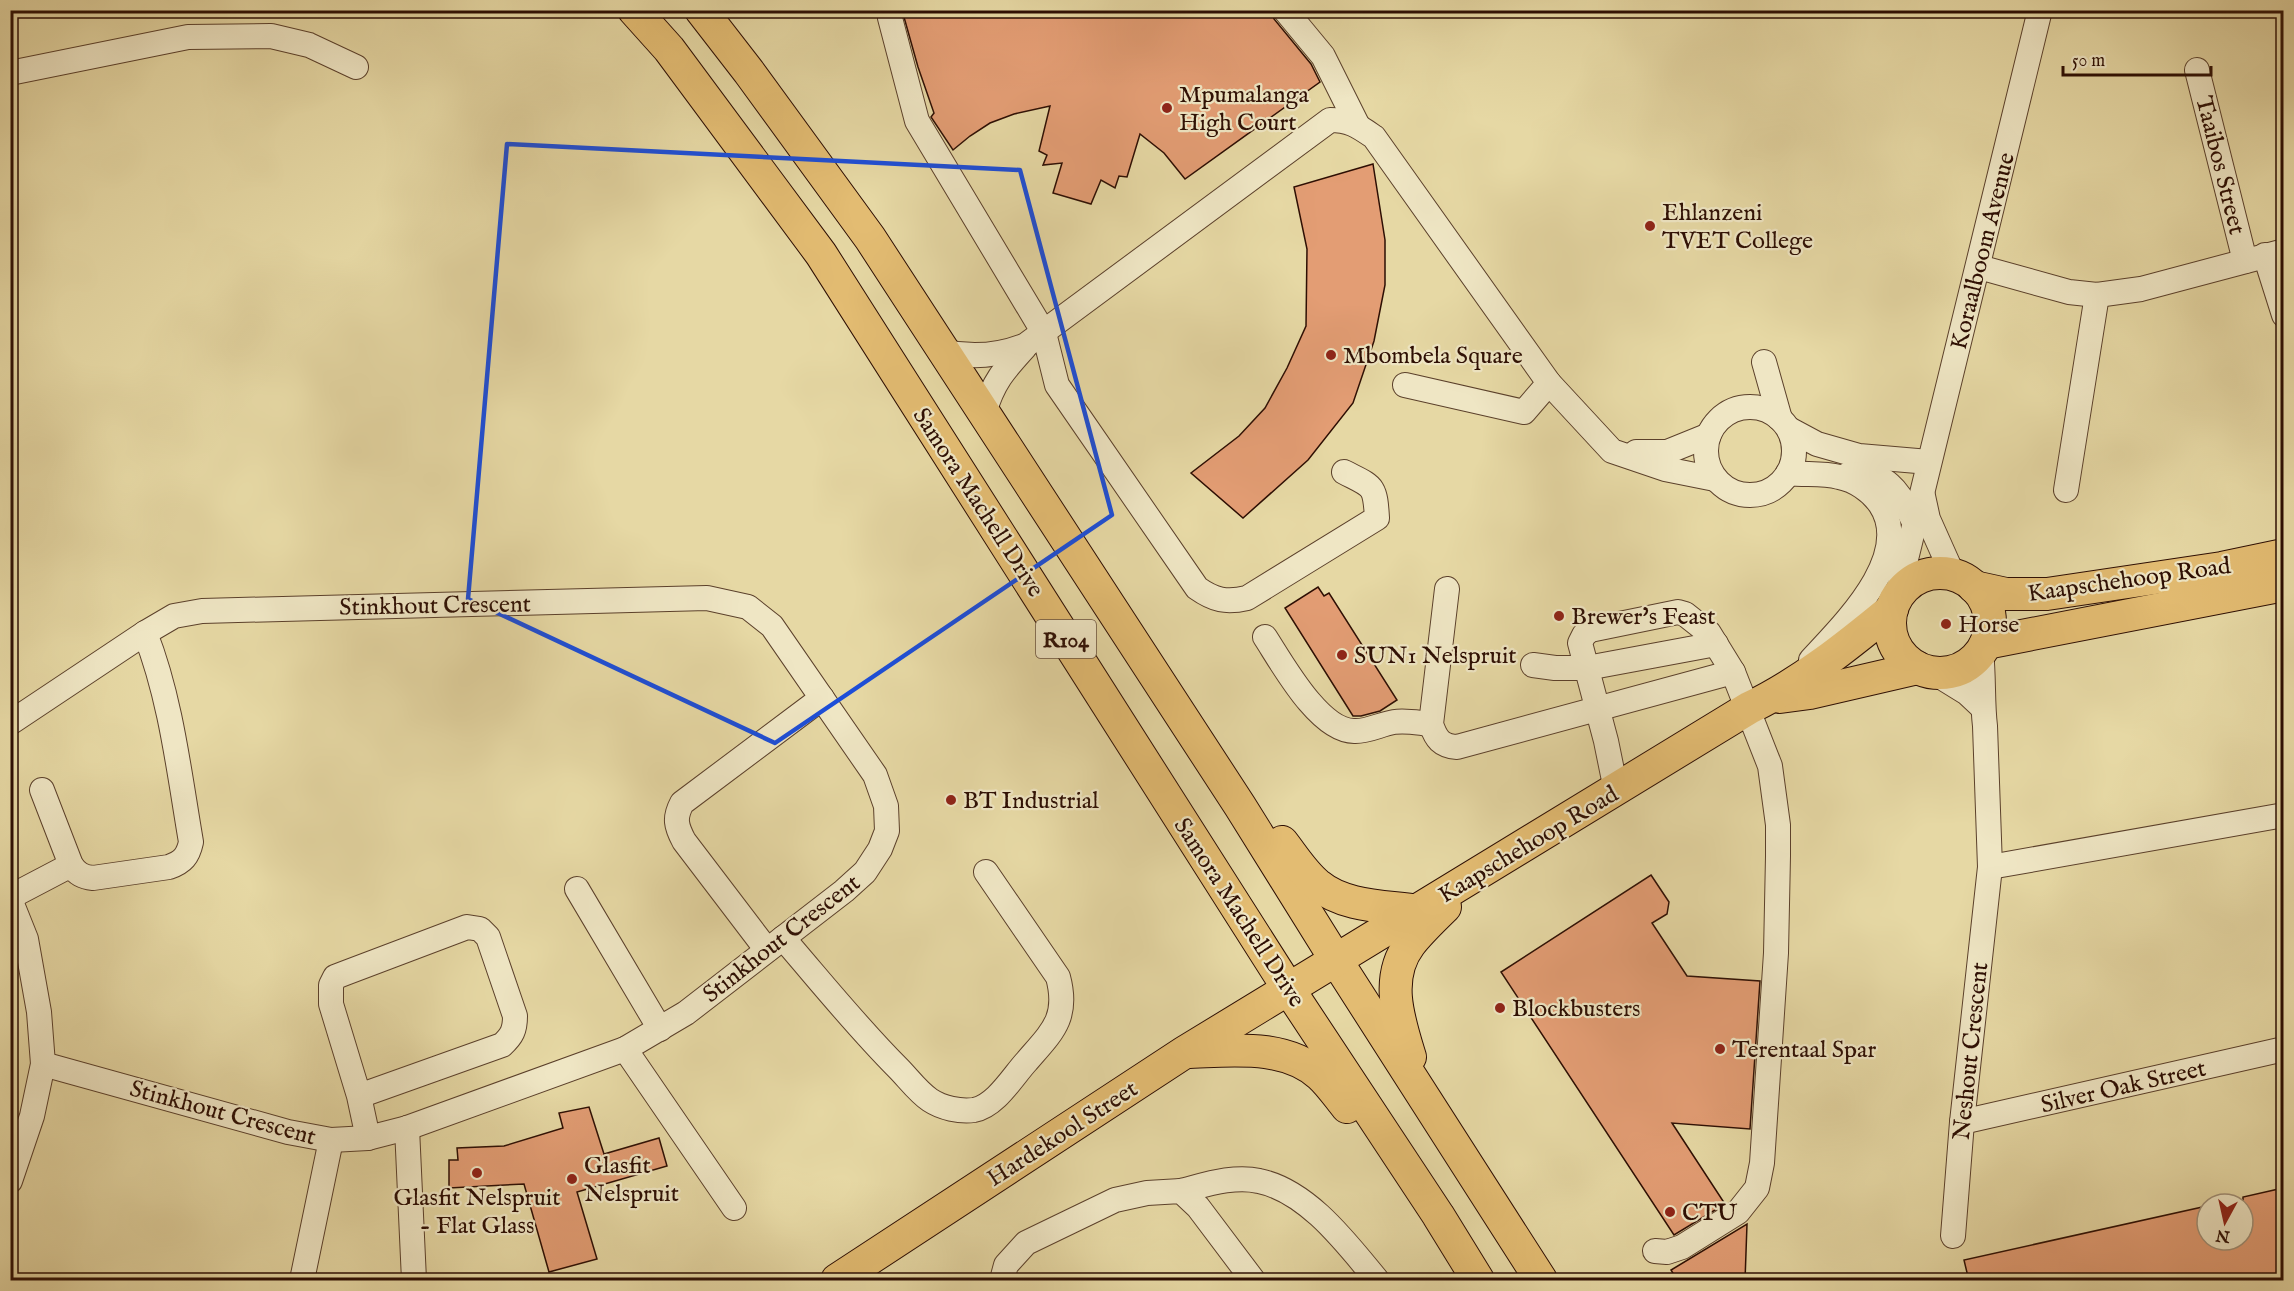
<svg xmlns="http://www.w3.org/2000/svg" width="2294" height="1291" font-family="'IM FELL English',serif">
	<rect width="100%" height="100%" fill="#e6d8a4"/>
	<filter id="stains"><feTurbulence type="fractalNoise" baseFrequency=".00333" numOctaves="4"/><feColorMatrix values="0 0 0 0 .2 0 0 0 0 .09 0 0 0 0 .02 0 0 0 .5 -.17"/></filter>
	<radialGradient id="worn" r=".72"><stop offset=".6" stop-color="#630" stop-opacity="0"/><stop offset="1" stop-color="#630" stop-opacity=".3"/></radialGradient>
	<g fill="#e39d74" stroke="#2d0e03" stroke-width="1.5">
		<polygon points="902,10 1271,10 1274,19 1311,64 1320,82 1185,179 1164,153 1140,134 1127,177 1119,176 1115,188 1101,180 1091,204 1053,193 1062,163 1043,165 1047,155 1039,151 1050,106 1014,114 990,123 970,136 953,150 931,117 934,113 918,67"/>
		<polygon points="1373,164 1385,240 1385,285 1374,341 1353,403 1308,460 1243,518 1191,473 1239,436 1265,408 1287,368 1306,326 1307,249 1294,187"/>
		<polygon points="1318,587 1324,596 1329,593 1397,700 1380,711 1361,716 1353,716 1285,608"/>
		<polygon points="1651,875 1669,902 1667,914 1652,923 1687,976 1760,981 1750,1129 1672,1123 1725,1204 1674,1235 1501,972"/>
		<polygon points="589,1107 604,1154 659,1138 667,1166 577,1192 597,1259 549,1272 524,1184 449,1188 449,1160 458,1160 457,1148 504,1146 563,1128 559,1113"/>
		<polygon points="2283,1188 2283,1281 1969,1281 1964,1260 2207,1206 2207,1240 2243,1240 2243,1197"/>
		<polygon points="1747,1224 1745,1281 1678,1281 1671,1270"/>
	</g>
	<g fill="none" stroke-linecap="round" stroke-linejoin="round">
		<g stroke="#5b402b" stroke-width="26">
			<g id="minor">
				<polyline points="1285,10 1323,56 1358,126"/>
				<path d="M890 18 917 121 1044 333 1057 385 1197 588C1214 600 1226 603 1247 598L1377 518C1375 484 1373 487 1344 472"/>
				<polyline points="2197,70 2245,261"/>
				<polyline points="10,73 188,37 271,36 309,45 356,67"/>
				<polyline points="2265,255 2284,315"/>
				<polyline points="1979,267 2069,292 2097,295 2141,289 2284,251"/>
				<path d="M945 352C974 358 999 356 1026 345L1330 120C1350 120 1358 126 1374 137L1549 383 1524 412 1405 385"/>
				<polyline points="1764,362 1780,419"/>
				<polyline points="1549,383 1612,451 1665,469 1715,479"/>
				<circle cx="1750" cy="451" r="44"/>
				<path d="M984 413C993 382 1004 370 1025 347"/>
				<polyline points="1789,429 1817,444 1859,456 1929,462"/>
				<polyline points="1636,452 1667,452 1709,435"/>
				<path d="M1788 473C1805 475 1823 473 1839 477 1855 480 1871 491 1880 504 1915 556 1843 625 1811 660"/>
				<path d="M1847 475C1886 469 1900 492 1914 522"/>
				<polyline points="2066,490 2097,295"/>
				<polyline points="1923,496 1928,519 1953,575"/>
				<path d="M1447 589 1431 724C1436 739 1441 746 1457 747L1733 672"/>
				<polyline points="1896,600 2040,10"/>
				<path d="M1265 637C1282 663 1319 731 1354 731 1367 732 1381 724 1394 722 1406 720 1419 723 1431 724"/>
				<polyline points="1533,665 1555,668 1587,668 1716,644"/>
				<polyline points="1933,672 1967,693 1983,708"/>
				<polyline points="10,723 145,633 174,616 202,611 707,598 748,607 772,626 875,775 886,806 887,831 880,849 865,872 844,891 686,1013 625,1049 407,1128 368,1138 331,1140 288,1132 43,1064"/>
				<path d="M42 790 71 865C77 874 83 877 93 878L169 867C183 862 188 856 191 842 179 772 171 699 145 633"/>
				<polyline points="1616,790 1606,741 1580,643 1584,635 1590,630 1678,612 1685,614 1709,633 1733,672 1770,766 1778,825 1778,856 1776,953 1762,1163 1757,1188 1738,1212 1682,1247 1667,1252 1655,1251"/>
				<polyline points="1990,867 2284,815"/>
				<polyline points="577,889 660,1029"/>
				<polyline points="10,897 71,865"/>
				<polyline points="10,899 26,939 39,1012 43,1064 32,1116 10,1181"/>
				<path d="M783 938C821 982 857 1027 898 1068 908 1078 918 1092 930 1100 942 1108 960 1112 974 1110 996 1106 1013 1076 1027 1061 1052 1032 1069 1018 1058 977L986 872"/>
				<path d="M767 950 684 841C676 826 674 818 682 803L822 698"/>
				<polyline points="625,1049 734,1208"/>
				<path d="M359 1096 502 1045C512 1036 515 1030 515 1016L488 937 480 929 467 927 348 972 335 977 331 985V1004L359 1096 368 1138"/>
				<polyline points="1962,1122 2284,1049"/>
				<polyline points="407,1128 414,1280"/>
				<path d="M1181 1191C1205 1185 1234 1175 1259 1181 1308 1191 1347 1244 1377 1280"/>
				<path d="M1953 1236 1962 1122 1990 867 1985 726C1982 702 1984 677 1981 652"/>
				<polyline points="302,1280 331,1140"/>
				<polyline points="1002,1280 1006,1265 1026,1243 1115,1200 1147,1193 1181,1191 1198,1207 1253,1280"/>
			</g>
		</g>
		<g stroke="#2d0e03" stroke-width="34">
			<g id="major">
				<polyline points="634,10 669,49 821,254 1288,988 1438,1215 1478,1280"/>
				<polyline points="701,10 749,72 870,238 1240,806 1336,960 1541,1280"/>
				<circle cx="1940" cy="623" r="50"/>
				<polyline points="1974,587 2006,594 2047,594 2222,568 2284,555"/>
				<polyline points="1986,643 2284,585"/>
				<polyline points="1780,697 1810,693 1918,668"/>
				<path d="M1282 842C1293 856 1304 874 1318 885 1344 907 1386 906 1418 911"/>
				<path d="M1186 1052C1230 1051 1284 1043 1320 1075 1330 1084 1338 1096 1347 1107"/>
				<path d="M1410 1057C1399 1021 1384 978 1410 944 1420 931 1433 919 1445 907"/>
				<path d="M837 1280 1185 1052 1749 708C1801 683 1847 646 1892 609"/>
			</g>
		</g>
		<use href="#minor" stroke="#efe6c4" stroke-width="24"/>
		<use href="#major" stroke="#e3bc72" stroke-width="32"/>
	</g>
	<path fill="none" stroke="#1d4ed8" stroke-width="4.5" stroke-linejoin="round" d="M507 144 1020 170 1112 515 775 743 468 599Z"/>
	<g fill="#8f2418" stroke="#efe6c4" stroke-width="2">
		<circle cx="1167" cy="108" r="6"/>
		<circle cx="1650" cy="226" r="6"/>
		<circle cx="1331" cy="355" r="6"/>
		<circle cx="1559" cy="616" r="6"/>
		<circle cx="1946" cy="624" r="6"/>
		<circle cx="1342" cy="655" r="6"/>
		<circle cx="951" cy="800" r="6"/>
		<circle cx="1500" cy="1008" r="6"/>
		<circle cx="1720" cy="1049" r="6"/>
		<circle cx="477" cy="1173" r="6"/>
		<circle cx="572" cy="1179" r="6"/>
		<circle cx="1670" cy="1212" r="6"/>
	</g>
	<g text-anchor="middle" stroke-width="4.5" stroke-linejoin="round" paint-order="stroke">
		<rect fill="#efe6c4" stroke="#674f3d" stroke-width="1.5" x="1036" y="620" width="60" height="38" rx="4.5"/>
		<g font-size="22" font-weight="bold" fill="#2d0e03">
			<text x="1066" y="647">R104</text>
		</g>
		<g font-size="24" fill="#2d0e03" stroke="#efe6c4" text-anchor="start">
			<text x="1179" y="102">Mpumalanga<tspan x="1179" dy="28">High Court</tspan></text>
			<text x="1662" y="220">Ehlanzeni<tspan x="1662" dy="28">TVET College</tspan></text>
			<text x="1343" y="363">Mbombela Square</text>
			<text x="1571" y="624">Brewer's Feast</text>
			<text x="1958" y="632">Horse</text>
			<text x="1354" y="663">SUN1 Nelspruit</text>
			<text x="963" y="808">BT Industrial</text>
			<text x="1512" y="1016">Blockbusters</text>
			<text x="1732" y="1057">Terentaal Spar</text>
			<text x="584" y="1173">Glasfit<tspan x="584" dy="28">Nelspruit</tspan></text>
			<text x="477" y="1205" text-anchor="middle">Glasfit Nelspruit<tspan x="477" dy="28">- Flat Glass</tspan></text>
			<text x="1682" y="1220">CTU</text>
		</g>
		<g font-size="24" fill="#2d0e03" stroke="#efe6c4">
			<text transform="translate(2221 165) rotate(76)" y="8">Taaibos Street</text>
			<text transform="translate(1982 251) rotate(-76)" y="8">Koraalboom Avenue</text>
			<text transform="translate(979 502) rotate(57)" y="8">Samora Machell Drive</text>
			<text transform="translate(2129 579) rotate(-8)" y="8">Kaapschehoop Road</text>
			<text transform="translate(435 605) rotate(-1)" y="8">Stinkhout Crescent</text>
			<text transform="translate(1528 844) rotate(-31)" y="8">Kaapschehoop Road</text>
			<text transform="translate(1240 912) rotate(57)" y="8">Samora Machell Drive</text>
			<text transform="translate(781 938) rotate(-38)" y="8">Stinkhout Crescent</text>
			<text transform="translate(1970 1051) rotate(-84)" y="8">Neshout Crescent</text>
			<text transform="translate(2123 1086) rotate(-13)" y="8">Silver Oak Street</text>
			<text transform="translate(223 1112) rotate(15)" y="8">Stinkhout Crescent</text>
			<text transform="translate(1062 1133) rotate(-33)" y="8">Hardekool Street</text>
		</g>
	</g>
	<rect width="2294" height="1291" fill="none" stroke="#e6d8a4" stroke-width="36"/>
	<rect x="12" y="12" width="2270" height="1267" fill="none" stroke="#2d0e03" stroke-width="3"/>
	<rect x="18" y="18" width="2258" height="1255" fill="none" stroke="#2d0e03" stroke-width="1.5"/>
	<g transform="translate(2225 1222) rotate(188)"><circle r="28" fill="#efe6c4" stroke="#a19077" stroke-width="1.5"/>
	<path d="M0-4.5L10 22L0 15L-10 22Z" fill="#8f2418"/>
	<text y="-9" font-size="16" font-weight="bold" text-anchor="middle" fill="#2d0e03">N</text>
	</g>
	<path d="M2063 66v9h148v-9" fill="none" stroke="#2d0e03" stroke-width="3"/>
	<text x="2072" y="66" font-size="18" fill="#2d0e03" stroke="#efe6c4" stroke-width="4.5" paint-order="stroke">50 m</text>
	<rect width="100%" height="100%" filter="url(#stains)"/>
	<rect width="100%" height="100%" fill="url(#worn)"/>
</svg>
